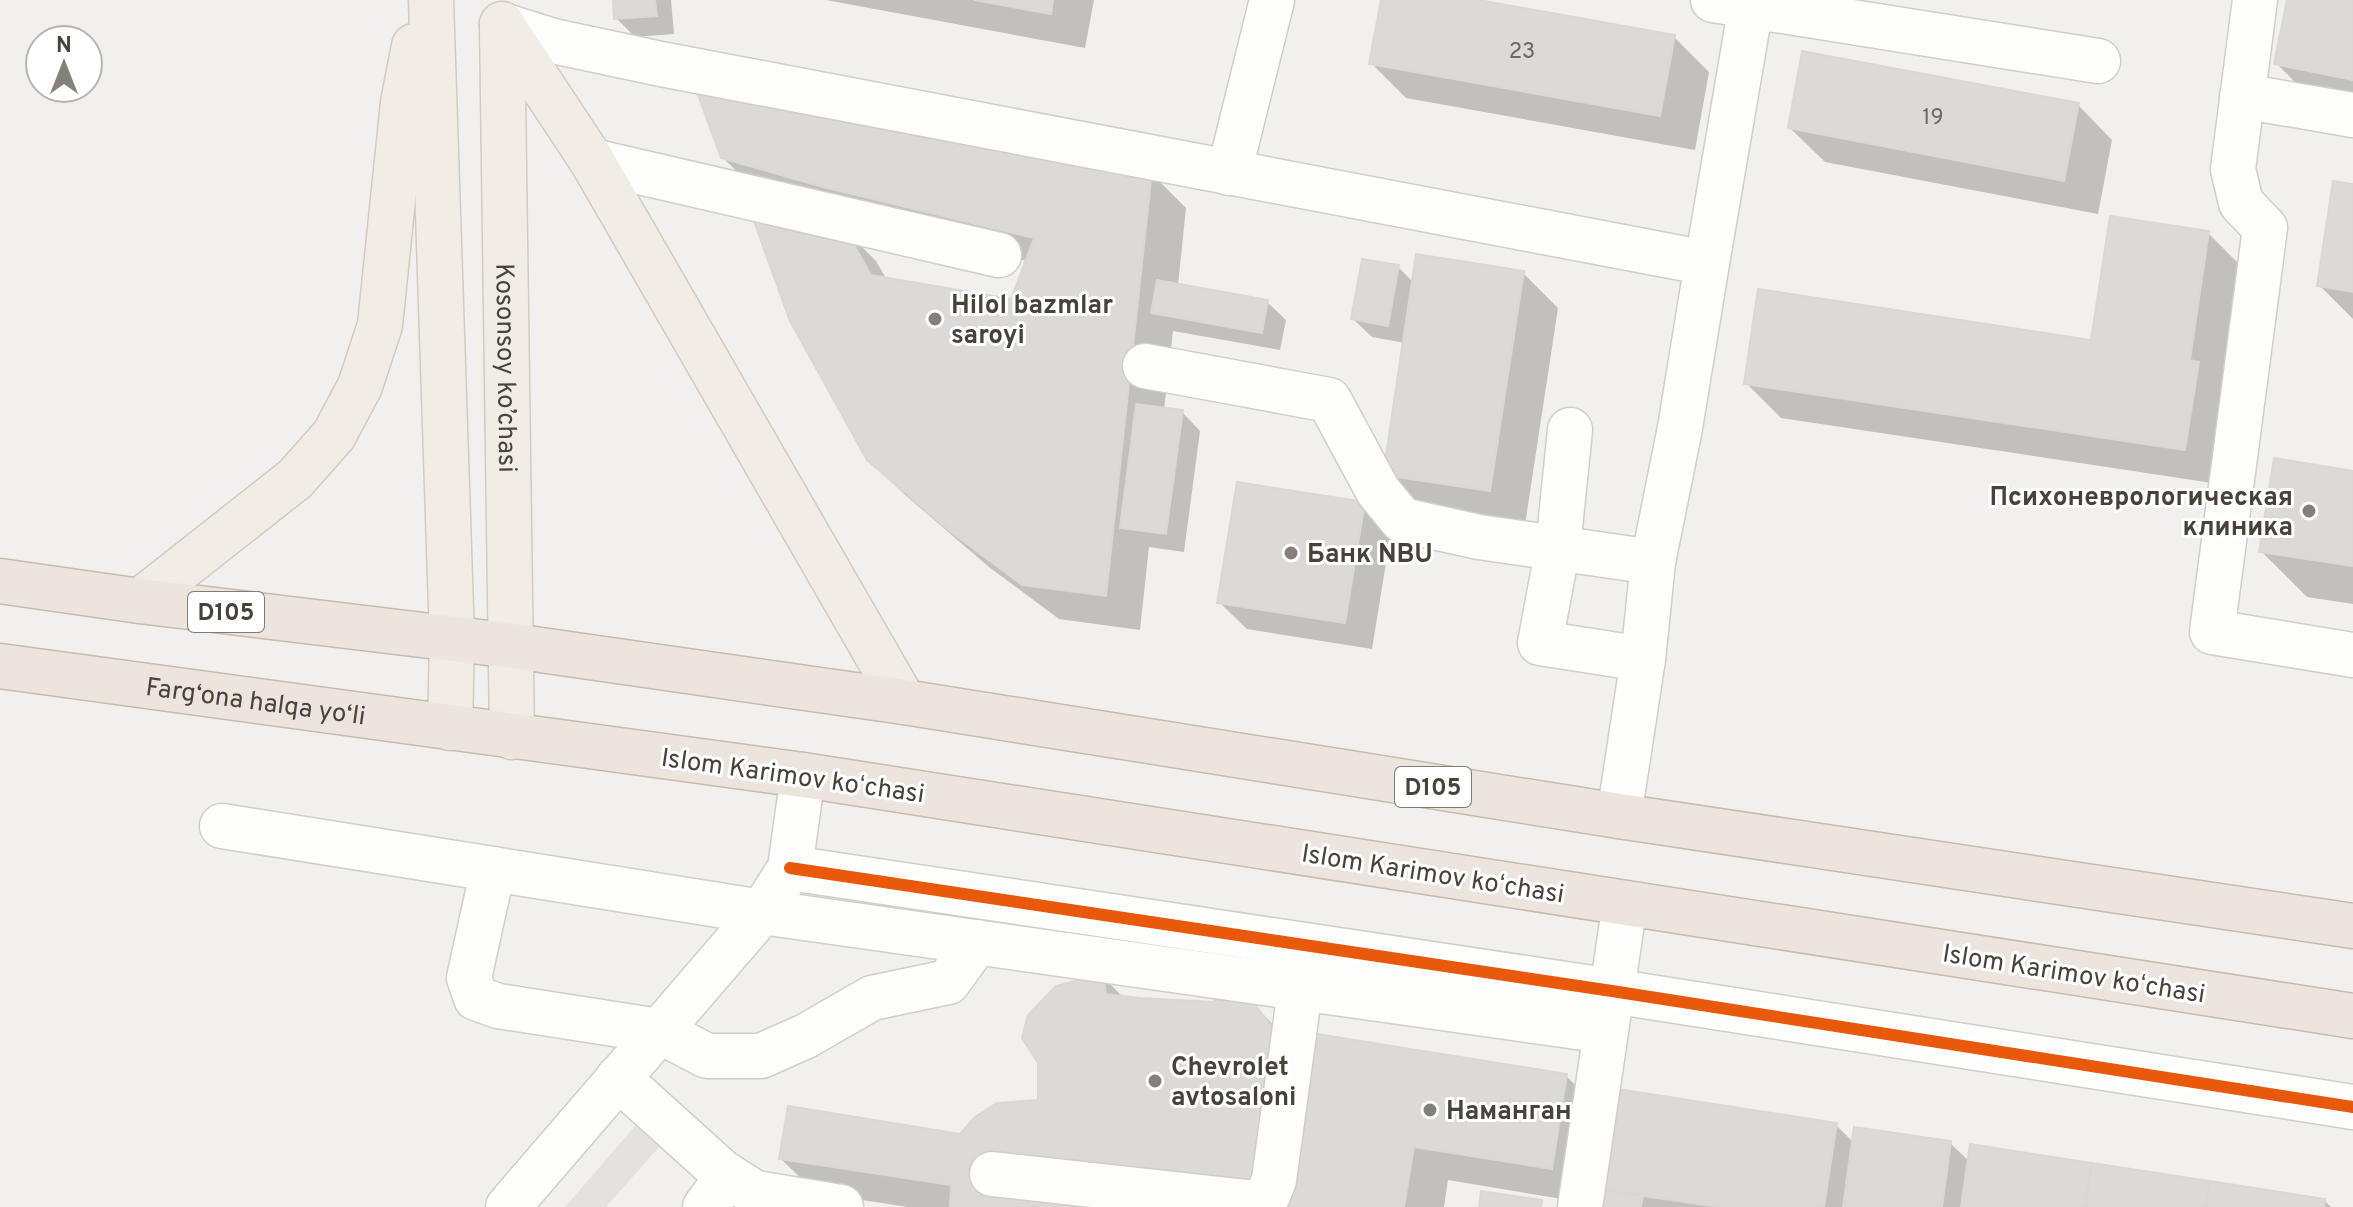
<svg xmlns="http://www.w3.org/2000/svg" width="2353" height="1207" font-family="Overpass,sans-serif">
	<rect width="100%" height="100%" fill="#f2f0ee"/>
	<polygon fill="#e4e1df" points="642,1118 666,1139 606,1207 565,1207"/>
	<g fill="#0003">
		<polygon points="615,0 671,0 674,34 635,37 616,18"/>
		<polygon points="826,0 1094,0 1085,48"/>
		<polygon points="1383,0 1467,0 1674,37 1709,72 1695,150 1406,98 1371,63"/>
		<polygon points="2289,0 2353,0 2353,101 2303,90 2276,63"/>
		<polygon points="2078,105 2112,140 2098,214 1825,162 1790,128"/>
		<polygon points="722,157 1151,173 1186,208 1178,285 1267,302 1286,320 1280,350 1173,331 1164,410 1182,412 1200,431 1184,552 1149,547 1140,630 1059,619 989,567 904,494 868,459 841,226 876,261 887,280 1012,302 1027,261 859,221 758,192"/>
		<polygon points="2353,186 2353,319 2319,285"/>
		<polygon points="2208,233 2243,268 2219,484 1781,418 1746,383 2093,342"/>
		<polygon points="1398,267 1414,283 1523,273 1558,308 1525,525 1420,509 1385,474 1405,343 1372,337 1353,319"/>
		<polygon points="2353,473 2353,604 2307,597 2261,551"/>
		<polygon points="1364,504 1391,532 1372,649 1247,629 1219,602"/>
		<polygon points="1102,976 1124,998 1252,1003 1287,1039 1566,1076 1601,1110 1586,1203 1448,1180 1444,1207 908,1207 816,1193 781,1159 961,1136 1040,1102"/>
		<polygon points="1836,1125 1854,1143 1950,1143 1970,1162 2324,1200 2331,1207 1595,1207"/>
	</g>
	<g fill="#dcd9d7" stroke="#dad7d4" stroke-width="2">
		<polygon points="613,0 655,0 657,16 614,19"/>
		<polygon points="974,0 1053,0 1051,14"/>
		<polygon points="1381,0 1479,0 1675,35 1660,116 1369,64"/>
		<polygon points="2287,0 2353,0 2353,80 2274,64"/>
		<polygon points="1802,51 2079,103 2064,181 1788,128"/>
		<polygon points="693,81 1152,171 1106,596 1022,585 952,533 867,460 790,321 751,213 842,224 871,275 1011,299 1034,238 823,187 721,158"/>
		<polygon points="2333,181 2353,184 2353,292 2317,286"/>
		<polygon points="2110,216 2209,231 2190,360 2199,362 2185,450 1744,384 1758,289 2091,340"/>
		<polygon points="1416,254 1524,271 1490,491 1383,475"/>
		<polygon points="1362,259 1399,265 1388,326 1351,319"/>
		<polygon points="1157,280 1268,300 1262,333 1151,313"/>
		<polygon points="1136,404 1183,410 1166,534 1120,528"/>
		<polygon points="2274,458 2353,471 2353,566 2259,552"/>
		<polygon points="1237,482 1365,502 1345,623 1217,603"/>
		<polygon points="1103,974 1106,994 1140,998 1213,1002 1225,990 1253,1002 1278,1035 1279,1207 950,1207 951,1185 779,1159 788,1106 960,1134 975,1117 997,1103 1038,1100 1038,1063 1022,1038 1028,1015 1056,986"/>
		<polygon points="1311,1033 1567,1074 1552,1169 1414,1147 1404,1207 1283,1207"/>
		<polygon points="1611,1088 1837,1123 1824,1207 1718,1207 1596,1189"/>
		<polygon points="1854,1127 1951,1141 1942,1207 1843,1207"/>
		<polygon points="1970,1144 2092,1163 2085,1207 1961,1207"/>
		<polygon points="2092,1163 2210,1181 2206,1207 2085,1207"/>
		<polygon points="2210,1181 2325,1199 2324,1207 2206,1207"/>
		<polygon points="1596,1189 1643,1195 1641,1207 1593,1207"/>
		<polygon points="1481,1191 1542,1200 1541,1207 1479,1207"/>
	</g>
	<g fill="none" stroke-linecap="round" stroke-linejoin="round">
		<g stroke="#d0cecc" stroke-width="47">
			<g id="minor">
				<polyline points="1713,0 2098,61"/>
				<polyline points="2255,0 2233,169 2241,203 2265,228 2212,632 2353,655"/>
				<polyline points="502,25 553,41 661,64 1707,263 1680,428 1653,562 1643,659 1619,816"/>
				<polyline points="2242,96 2353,115"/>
				<polyline points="592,161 999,255"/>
				<polyline points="1229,173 1272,0"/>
				<polyline points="1707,263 1752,0"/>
				<polyline points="1145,366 1329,400 1378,491 1402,520 1479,537 1653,562"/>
				<polyline points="1570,430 1558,547 1540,643 1643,659"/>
				<polyline points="222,826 762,912 1605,1031"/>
				<polyline points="790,868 1612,991 2353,1107"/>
				<polyline points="493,869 469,978 476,998 498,1006 659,1031 707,1056 761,1056 806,1036 872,998 948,982 977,942"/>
				<polyline points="618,1078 722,1172 755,1193 841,1207"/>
				<polyline points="992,1174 1256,1203 1268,1195 1274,1180 1304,961"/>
				<polyline points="508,1207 762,912 790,868 803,775"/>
				<polyline points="705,1207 728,1176"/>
				<polyline points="1580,1207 1625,903"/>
			</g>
		</g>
		<g stroke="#d2cbbe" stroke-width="47">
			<g id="major">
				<polyline points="431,0 452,639 450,728"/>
				<path id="s1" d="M502 24 512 737"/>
				<polyline points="502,25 592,161 904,702"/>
				<polyline points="140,601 295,479 334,435 360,386 380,325 403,103 414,46"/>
			</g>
		</g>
		<g stroke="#c7bbad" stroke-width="47">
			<g id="highway">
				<polyline points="0,581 140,601 513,646 904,702 1619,816 2353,926"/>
				<path id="s2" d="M0 666 803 775 2353 1016"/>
			</g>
		</g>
		<use href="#minor" stroke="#fdfdfc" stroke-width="44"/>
		<use href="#major" stroke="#f1ede6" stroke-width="44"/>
		<use href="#highway" stroke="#ebe5dd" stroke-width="44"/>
		<g stroke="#fff" stroke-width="17">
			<polyline id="cycleway" points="790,868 1612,991 2353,1107"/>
		</g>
		<use href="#cycleway" stroke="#e8590c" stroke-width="12"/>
	</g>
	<g fill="#847f79" stroke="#fff" stroke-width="3">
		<circle cx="935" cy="319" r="8"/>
		<circle cx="2309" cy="511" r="8"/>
		<circle cx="1291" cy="553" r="8"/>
		<circle cx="1155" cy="1081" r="8"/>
		<circle cx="1430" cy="1110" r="8"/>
	</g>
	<g text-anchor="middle" stroke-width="6" stroke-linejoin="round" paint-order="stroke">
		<g font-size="22" fill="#6e6862">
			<text x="1522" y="58">23</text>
			<text x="1933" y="124">19</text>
		</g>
		<g fill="#fff" stroke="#7f7b75" stroke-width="2">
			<rect x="188" y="592" width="76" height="40" rx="6"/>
			<rect x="1395" y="767" width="76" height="40" rx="6"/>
		</g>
		<g font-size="24" font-weight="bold" fill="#48423a">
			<text x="226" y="620">D105</text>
			<text x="1433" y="795">D105</text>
		</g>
		<g font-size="26" font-weight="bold" fill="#48423a" stroke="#fff" text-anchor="start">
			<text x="951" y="313">Hilol bazmlar<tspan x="951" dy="30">saroyi</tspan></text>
			<text x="2293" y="505" text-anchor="end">Психоневрологическая<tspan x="2293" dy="30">клиника</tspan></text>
			<text x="1307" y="562">Банк NBU</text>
			<text x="1171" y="1075">Chevrolet<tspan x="1171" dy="30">avtosaloni</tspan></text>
			<text x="1446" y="1119">Наманган</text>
		</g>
		<g font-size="26" fill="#48423a" stroke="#fff">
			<text dy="9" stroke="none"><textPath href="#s1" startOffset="344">Kosonsoy ko’chasi</textPath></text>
			<text dy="9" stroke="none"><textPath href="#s2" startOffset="258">Farg‘ona halqa yo‘li</textPath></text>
			<text transform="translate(793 775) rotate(8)" y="9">Islom Karimov koʻchasi</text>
			<text transform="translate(1433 873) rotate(9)" y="9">Islom Karimov koʻchasi</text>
			<text transform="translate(2074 973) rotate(9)" y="9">Islom Karimov koʻchasi</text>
		</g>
	</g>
	<g transform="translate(64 64)"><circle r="38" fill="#ffffff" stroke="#b6b3b0" stroke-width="2"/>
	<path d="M0-6L14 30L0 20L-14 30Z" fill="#847f79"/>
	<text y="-12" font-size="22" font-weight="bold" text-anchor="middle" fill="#48423a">N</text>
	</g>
</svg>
